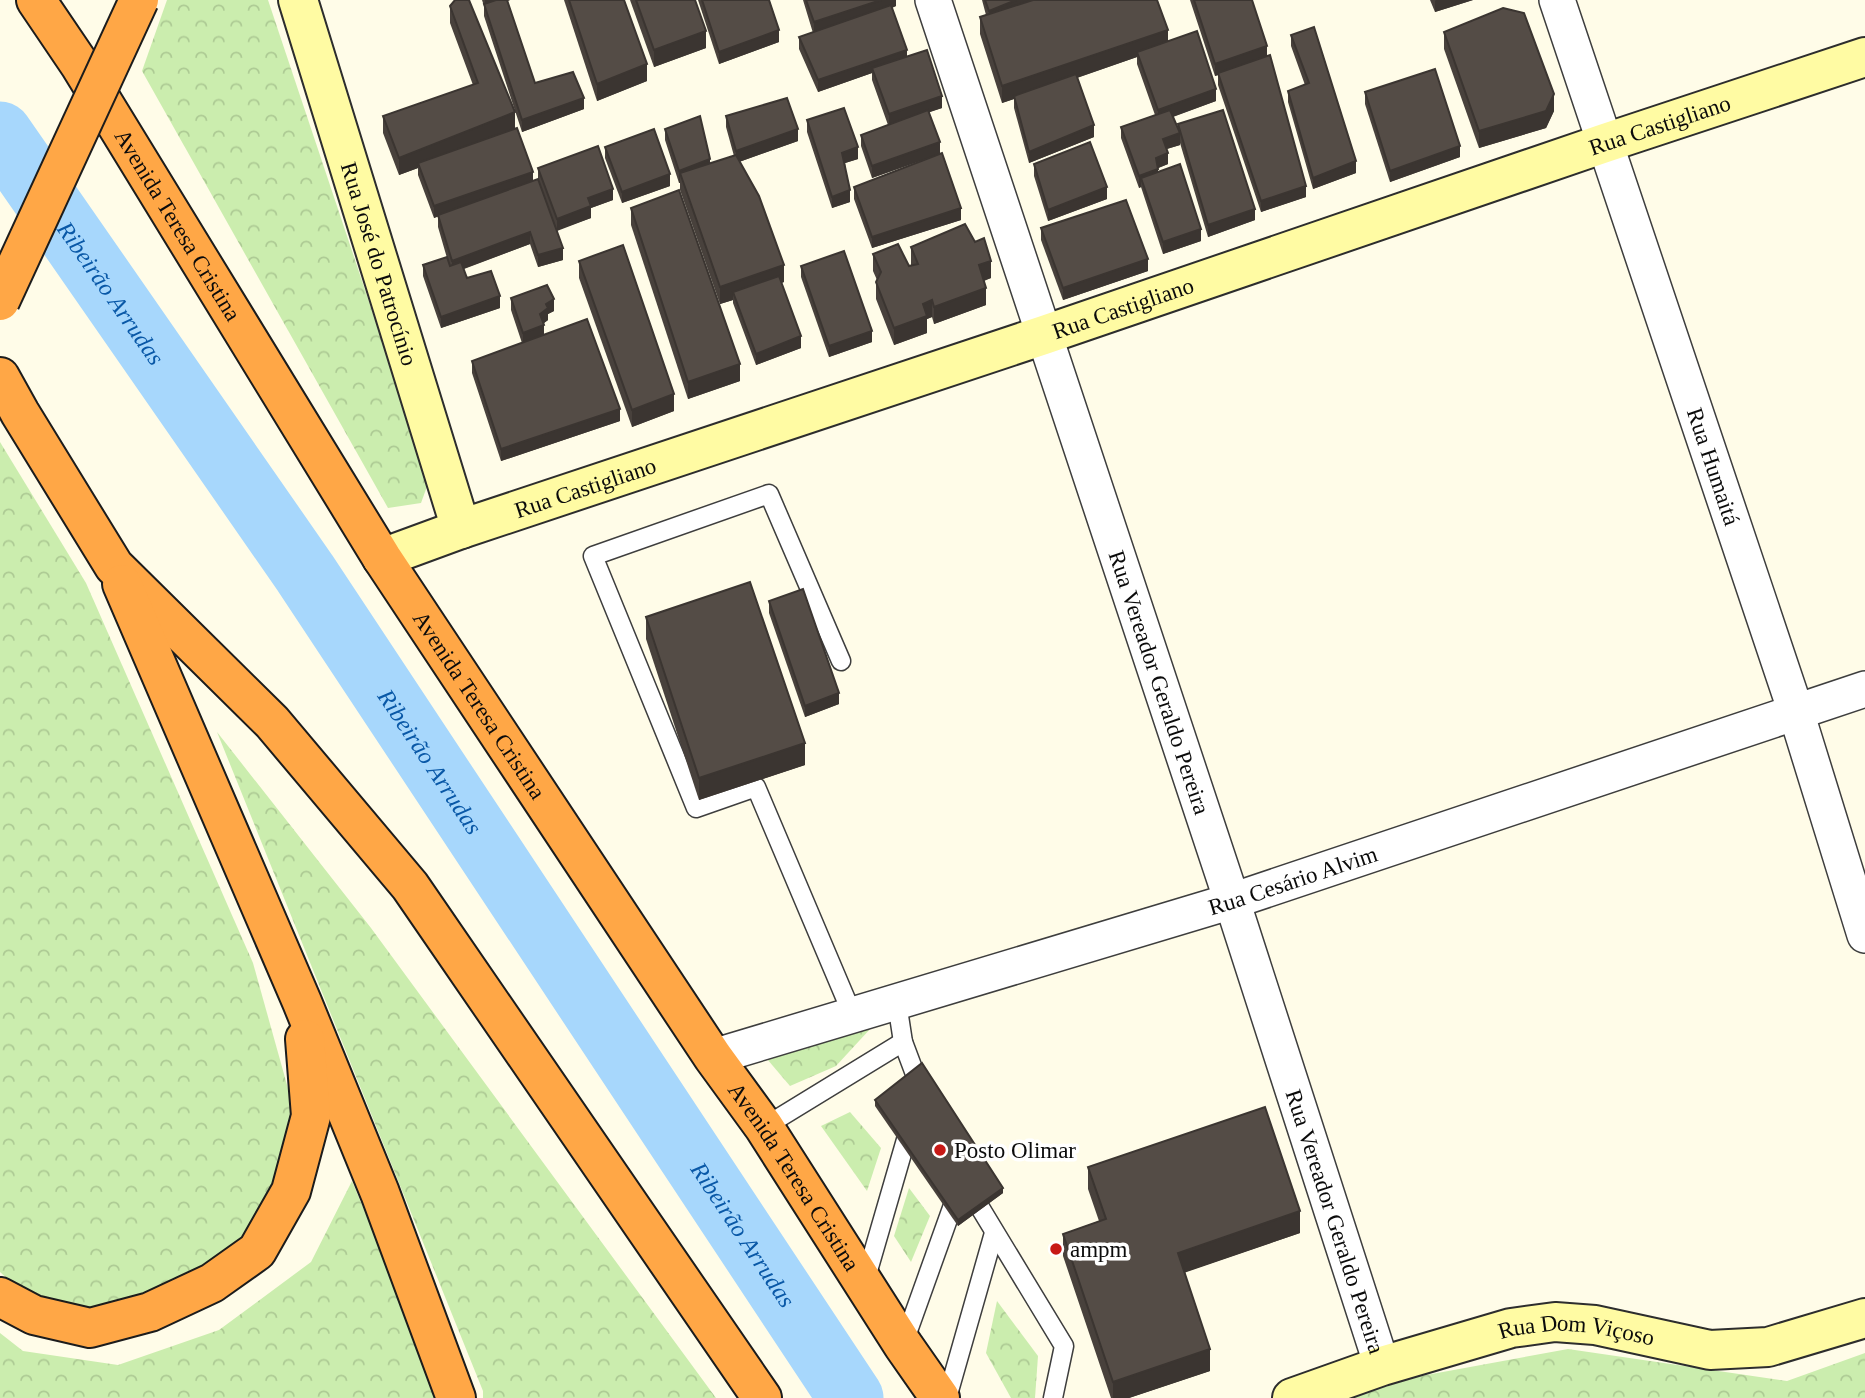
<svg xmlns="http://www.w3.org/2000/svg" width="1865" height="1398" font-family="Georgia,serif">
	<defs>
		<pattern id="park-crowns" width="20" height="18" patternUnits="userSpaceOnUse" patternTransform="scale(1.75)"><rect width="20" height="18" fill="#cbedae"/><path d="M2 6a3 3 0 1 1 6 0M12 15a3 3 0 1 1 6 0" fill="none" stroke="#adca94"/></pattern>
	</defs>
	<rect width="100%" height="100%" fill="#fffce8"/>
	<g fill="url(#park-crowns)">
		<polygon points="167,0 268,0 429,481 421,503 388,508 142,71"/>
		<polygon points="0,442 86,583 253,963 301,1135 263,1220 188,1283 110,1311 33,1302 0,1272"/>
		<polygon points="217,732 371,928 716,1398 483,1398 483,1391"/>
		<polygon points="871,1028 836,1066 790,1086 767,1059"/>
		<polygon points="850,1112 881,1148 867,1191 821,1126"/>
		<polygon points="352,1181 443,1398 0,1398 0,1333 23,1351 118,1365 219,1330 311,1262"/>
		<polygon points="909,1188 930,1216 911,1262 894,1236"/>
		<polygon points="997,1301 1038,1356 1035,1398 1011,1398 986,1353"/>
		<polygon points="1568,1349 1787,1381 1865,1353 1865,1398 1352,1398 1410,1378"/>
	</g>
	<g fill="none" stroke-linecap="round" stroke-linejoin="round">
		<path stroke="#a7d7fc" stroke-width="65" id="s1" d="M0 134 305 573 851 1398"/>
		<g stroke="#3e3e3e" stroke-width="21">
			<g id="lane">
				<polyline points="841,661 769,494 593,556 696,808 756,787 853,1016"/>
				<polyline points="897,1003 903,1042 921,1090"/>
				<polyline points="764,1127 903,1042"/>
				<polyline points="970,1191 1064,1346 1053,1398"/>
				<polyline points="865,1281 910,1126"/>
				<polyline points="904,1342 957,1194"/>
				<polyline points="947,1398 994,1233"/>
			</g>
		</g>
		<g stroke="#3e3e3e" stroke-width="38">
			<g id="street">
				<path id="s2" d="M933 0 1232 901 1382 1366"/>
				<path id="s3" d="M1557 0 1796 712 1865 935"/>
				<path id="s4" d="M713 1057 1232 901 1865 689"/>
			</g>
		</g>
		<g stroke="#2d2d2d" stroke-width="42">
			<g id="secondary">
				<path id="s5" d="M298 0 461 529"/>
				<path id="s6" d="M382 558 461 529 1044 335 1605 143 1865 57"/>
				<path id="s7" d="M1292 1398 1382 1366 1511 1328 1555 1322 1595 1325 1710 1350 1768 1347 1865 1318"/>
			</g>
		</g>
		<g stroke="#1c1c1c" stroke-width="42">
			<g id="highway">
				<path id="s8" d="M36 0 80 65 382 558 713 1057 764 1127 903 1345 940 1398"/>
				<polyline points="0,377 20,413 114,566 272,722 410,886 762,1398"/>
				<polyline points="122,584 302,1002 380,1193 456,1398"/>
				<polyline points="0,1297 34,1315 90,1328 150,1312 212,1283 257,1251 291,1191 311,1116 305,1039"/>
			</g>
		</g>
		<use href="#lane" stroke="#fff" stroke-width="18"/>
		<use href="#street" stroke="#fff" stroke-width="35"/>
		<use href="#secondary" stroke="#fffba3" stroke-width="38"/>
		<use href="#highway" stroke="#ffa746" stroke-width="38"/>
		<g stroke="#1c1c1c" stroke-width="42" stroke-linecap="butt">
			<polyline id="highway-bridge" points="0,301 139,0"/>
		</g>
		<use href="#highway-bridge" stroke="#ffa746" stroke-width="38"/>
	</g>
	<g fill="#48413c">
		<polygon points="482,0 510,0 507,1 535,83 584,109 522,132 484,16 484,6"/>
		<polygon points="564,0 624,0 647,81 597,101"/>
		<polygon points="630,0 695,0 706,48 654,67"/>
		<polygon points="698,0 769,0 779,42 719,64"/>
		<polygon points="803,0 896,0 896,6 892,8 907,57 942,108 929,112 940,154 961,220 872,248 854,199 854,187 937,155 872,178 861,146 861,135 888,125 872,80 872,73 818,92 799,49 799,37 813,33"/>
		<polygon points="982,0 1157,0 1168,41 1216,101 1173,117 1178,128 1178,124 1255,220 1208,237 1180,143 1180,145 1167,149 1168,164 1158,168 1158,172 1201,241 1163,254 1141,187 1139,188 1121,138 1121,127 1155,115 1137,64 1137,57 1077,78 1094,137 1029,163 1014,108 1014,99 1002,103 980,34 980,17 986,15"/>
		<polygon points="1190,0 1252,0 1306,197 1261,212 1218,85 1218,75 1215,76"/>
		<polygon points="1430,0 1473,0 1435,12"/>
		<polygon points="450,6 515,129 533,181 538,179 538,168 613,200 591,208 591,218 557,230 563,260 538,267 530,244 464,269 467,278 500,308 441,328 423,276 423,265 447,258 438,227 438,216 434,218 418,175 418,168 399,175 383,133 383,116 473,85 450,23"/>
		<polygon points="1444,32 1554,111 1546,128 1479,148 1444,49"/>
		<polygon points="1291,35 1356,173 1313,189 1288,102 1288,91 1305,85 1291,46"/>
		<polygon points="1365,92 1460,157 1390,182 1365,104"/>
		<polygon points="726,116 798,141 739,162 784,282 781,283 801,348 756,365 733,303 733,300 720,304 680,190 680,183 679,183 665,140 665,129 710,163 734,156 726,127"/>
		<polygon points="807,120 858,159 845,163 850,202 832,208 807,132"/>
		<polygon points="605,147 670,186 622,203 605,158"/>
		<polygon points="1034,164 1107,199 1048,221 1034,176"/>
		<polygon points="631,208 740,381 688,399 631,225"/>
		<polygon points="1041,228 1148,271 1063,300 1041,240"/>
		<polygon points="911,247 991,278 984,281 986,305 934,324 932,317 927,319 927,333 894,345 876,299 876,282 877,280 873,271 873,254 909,266 911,266"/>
		<polygon points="579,261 674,411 632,427 579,278"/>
		<polygon points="801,266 872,342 829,357 801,277"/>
		<polygon points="511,298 554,311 548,314 548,320 544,323 544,335 620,421 501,461 472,373 472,361 522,343 511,310"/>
		<polygon points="769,601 839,704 805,717 769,613"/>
		<polygon points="646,617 805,765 699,800 646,639"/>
		<polygon points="875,1100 1003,1193 958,1226 875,1106"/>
		<polygon points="1088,1167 1300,1233 1185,1272 1210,1371 1129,1398 1111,1398 1063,1256 1063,1234 1099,1221 1088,1189"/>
	</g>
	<g fill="#3b3531">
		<polygon points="485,0 510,0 485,10"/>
		<polygon points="881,0 896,0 896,6 814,34 814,22"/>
		<polygon points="1016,0 1046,0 989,22 989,11"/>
		<polygon points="1436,0 1473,0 1435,12 1435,1"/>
		<polygon points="779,30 779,42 719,64 719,52"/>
		<polygon points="1168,30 1168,47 1137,52 1137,57 1015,99 1014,96 1014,99 1002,103 1002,86"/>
		<polygon points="706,31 706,48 654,67 654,50"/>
		<polygon points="1267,46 1267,58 1215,76 1215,64"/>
		<polygon points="907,50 907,61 872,68 872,73 818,92 818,80"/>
		<polygon points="647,64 647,81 597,101 597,84"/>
		<polygon points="1216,89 1216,101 1158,122 1158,110"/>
		<polygon points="1554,94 1554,111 1546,128 1479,148 1479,131"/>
		<polygon points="942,96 942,108 889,126 889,114"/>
		<polygon points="584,98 584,109 522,132 522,120"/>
		<polygon points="515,112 515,129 418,163 418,168 399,175 399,158"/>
		<polygon points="1094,125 1094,137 1029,163 1029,152"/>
		<polygon points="798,129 798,141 736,163 736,151"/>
		<polygon points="1180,133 1180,145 1163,150 1163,139"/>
		<polygon points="940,142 940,154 872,178 872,166"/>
		<polygon points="1460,146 1460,157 1390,182 1390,171"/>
		<polygon points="858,147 858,159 842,164 842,153"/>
		<polygon points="1168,153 1168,164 1156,169 1156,158"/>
		<polygon points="710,159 710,171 680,173 680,183 679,183 679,171"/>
		<polygon points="1356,161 1356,173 1313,189 1313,178"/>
		<polygon points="1158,169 1158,181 1141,178 1141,187 1139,188 1139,176"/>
		<polygon points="533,172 533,184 434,218 434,206"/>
		<polygon points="670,174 670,186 622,203 622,192"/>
		<polygon points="1306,186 1306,197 1261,212 1261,201"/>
		<polygon points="1107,187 1107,199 1048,221 1048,210"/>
		<polygon points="613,189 613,200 591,208 591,218 557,231 557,219 588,198"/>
		<polygon points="850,190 850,202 832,208 832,197"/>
		<polygon points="961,208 961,220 872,248 872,237"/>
		<polygon points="1255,209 1255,220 1208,237 1208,225"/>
		<polygon points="1201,229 1201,241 1163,254 1163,242"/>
		<polygon points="530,232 530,244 452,273 452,261"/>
		<polygon points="563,248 563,260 538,267 538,255"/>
		<polygon points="1148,259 1148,271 1063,300 1063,288"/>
		<polygon points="991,261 991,278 979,282 979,265"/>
		<polygon points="784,265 784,282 736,299 733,292 733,300 720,304 720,287"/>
		<polygon points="986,288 986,305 934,324 934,307"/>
		<polygon points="500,296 500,308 441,328 441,317"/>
		<polygon points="554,299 554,311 548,314 548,320 540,326 540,314 546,304"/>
		<polygon points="932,300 932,317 927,319 927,333 894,345 894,328 923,304"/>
		<polygon points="544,325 544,336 523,345 523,333"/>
		<polygon points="872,331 872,342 829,357 829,346"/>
		<polygon points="801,336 801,348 756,365 756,354"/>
		<polygon points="740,364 740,381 688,399 688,382"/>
		<polygon points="674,394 674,411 632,427 632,410"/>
		<polygon points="620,409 620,421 501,461 501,449"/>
		<polygon points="839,693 839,704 805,717 805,706"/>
		<polygon points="805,743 805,765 699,800 699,778"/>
		<polygon points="1003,1188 1003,1193 958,1226 958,1220"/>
		<polygon points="1300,1211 1300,1233 1178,1275 1178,1253"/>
		<polygon points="1210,1349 1210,1371 1129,1398 1113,1398 1113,1382"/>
	</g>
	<g fill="#544c46" stroke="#3b3531" stroke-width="2">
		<polygon points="455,0 469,0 515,112 399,158 383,116 478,83 450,6"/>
		<polygon points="496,0 507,0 535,83 573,72 584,98 522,120 484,4"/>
		<polygon points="569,0 624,0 647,64 597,84"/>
		<polygon points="636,0 695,0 706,31 654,50"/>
		<polygon points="702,0 769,0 779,30 719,52"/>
		<polygon points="806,0 881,0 814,22"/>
		<polygon points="985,0 1016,0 989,11"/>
		<polygon points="1033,0 1157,0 1168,30 1002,86 980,17"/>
		<polygon points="1194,0 1252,0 1267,46 1215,64"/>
		<polygon points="891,5 907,50 818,80 799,37"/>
		<polygon points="1503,8 1524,13 1554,94 1546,111 1479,131 1444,32"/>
		<polygon points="1314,27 1356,161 1313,178 1288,91 1309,83 1291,35"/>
		<polygon points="1197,31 1216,89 1158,110 1137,52"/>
		<polygon points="927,50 942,96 889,114 872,68"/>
		<polygon points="1270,55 1306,186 1261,201 1218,73"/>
		<polygon points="1435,69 1460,146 1390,171 1365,92"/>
		<polygon points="1076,74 1094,125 1029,152 1014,96"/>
		<polygon points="787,98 798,129 736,151 726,116"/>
		<polygon points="844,108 858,147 842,153 850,190 832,197 807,120"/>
		<polygon points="928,110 940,142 872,166 861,135"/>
		<polygon points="1170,110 1180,133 1163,139 1168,153 1156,158 1158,169 1139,176 1121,127"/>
		<polygon points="1223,110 1255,209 1208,225 1178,124"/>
		<polygon points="700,116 710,159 679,171 665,129"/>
		<polygon points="517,128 533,172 434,206 418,163"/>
		<polygon points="654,129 670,174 622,192 605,147"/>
		<polygon points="1090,142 1107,187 1048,210 1034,164"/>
		<polygon points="598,146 613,189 588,198 591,206 557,219 538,168"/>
		<polygon points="942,153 961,208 872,237 854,187"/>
		<polygon points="736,155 759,196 784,265 720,287 680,173"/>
		<polygon points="1180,164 1201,229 1163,242 1141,178"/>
		<polygon points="538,179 563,248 538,255 530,232 452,261 438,215"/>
		<polygon points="679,190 740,364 688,382 631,208"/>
		<polygon points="1126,200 1148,259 1063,288 1041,228"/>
		<polygon points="965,224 975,242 984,238 991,261 979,265 986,288 934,307 932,300 923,304 927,316 894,328 876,282 881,272 873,254 898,244 909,266 918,264 911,247"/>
		<polygon points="623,245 674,394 632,410 579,261"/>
		<polygon points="844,251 872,331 829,346 801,266"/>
		<polygon points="447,257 450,266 461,262 467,278 491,271 500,296 441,317 423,265"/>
		<polygon points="779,276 801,336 756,354 733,292"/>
		<polygon points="547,285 554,299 546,304 548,308 540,314 544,325 523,333 511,298"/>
		<polygon points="587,319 620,409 501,449 472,361"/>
		<polygon points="750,582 805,743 699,778 646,617"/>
		<polygon points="803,589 839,693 805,706 769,601"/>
		<polygon points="922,1063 1003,1188 958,1220 875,1100"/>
		<polygon points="1265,1107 1300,1211 1178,1253 1210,1349 1113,1382 1063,1234 1106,1219 1088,1167"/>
	</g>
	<g fill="#c71916" stroke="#fff" stroke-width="2.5">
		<circle cx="940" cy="1150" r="7"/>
		<circle cx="1056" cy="1249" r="7"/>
	</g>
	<g text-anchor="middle" stroke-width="7" stroke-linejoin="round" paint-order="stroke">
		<g font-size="23" fill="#0b0b0b" stroke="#fff">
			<text dy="8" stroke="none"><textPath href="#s6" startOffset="1349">Rua Castigliano</textPath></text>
			<text dy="8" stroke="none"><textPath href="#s8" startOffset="266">Avenida Teresa Cristina</textPath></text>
			<text dy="8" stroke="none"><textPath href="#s5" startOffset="276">Rua José do Patrocínio</textPath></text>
			<text dy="8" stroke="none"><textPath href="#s6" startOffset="782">Rua Castigliano</textPath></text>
			<text dy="8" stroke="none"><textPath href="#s3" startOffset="492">Rua Humaitá</textPath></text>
			<text dy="8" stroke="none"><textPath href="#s6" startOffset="215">Rua Castigliano</textPath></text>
			<text dy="8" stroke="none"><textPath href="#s2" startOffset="719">Rua Vereador Geraldo Pereira</textPath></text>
			<text dy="8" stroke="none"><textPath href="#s8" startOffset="833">Avenida Teresa Cristina</textPath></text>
			<text dy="8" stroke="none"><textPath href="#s4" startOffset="606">Rua Cesário Alvim</textPath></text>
			<text dy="8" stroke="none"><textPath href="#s8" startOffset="1400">Avenida Teresa Cristina</textPath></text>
			<text dy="8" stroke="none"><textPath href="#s2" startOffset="1286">Rua Vereador Geraldo Pereira</textPath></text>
			<text dy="8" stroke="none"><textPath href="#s7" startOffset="296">Rua Dom Viçoso</textPath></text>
		</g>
		<g font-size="23" fill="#0b0b0b" stroke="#fff" text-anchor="start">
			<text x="954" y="1158">Posto Olimar</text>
			<text x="1070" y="1257">ampm</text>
		</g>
		<g font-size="24" font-style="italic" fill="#0958a7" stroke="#fff">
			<text dy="8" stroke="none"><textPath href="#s1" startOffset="194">Ribeirão Arrudas</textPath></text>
			<text dy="8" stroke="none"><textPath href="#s1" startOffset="761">Ribeirão Arrudas</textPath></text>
			<text dy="8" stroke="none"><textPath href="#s1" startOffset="1328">Ribeirão Arrudas</textPath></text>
		</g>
	</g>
</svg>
